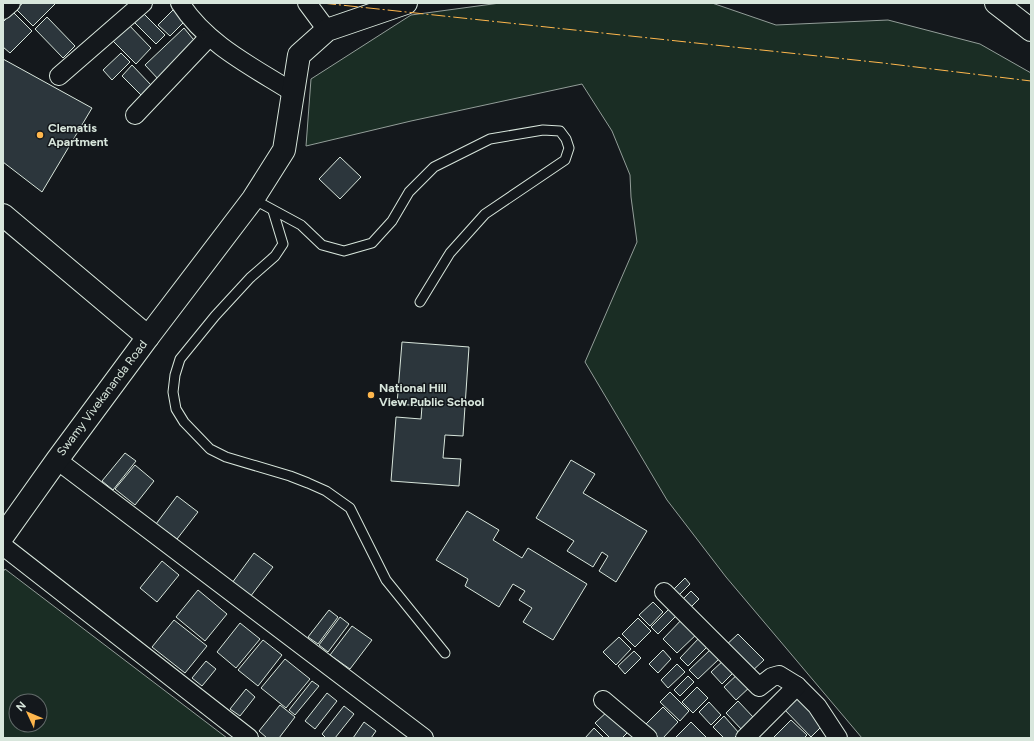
<svg xmlns="http://www.w3.org/2000/svg" width="1034" height="741" font-family="Figtree,sans-serif">
	<rect width="100%" height="100%" fill="#14181c"/>
	<g fill="#1a2d24" stroke="#939e99" fill-rule="evenodd">
		<polygon points="500,3 712,3 776,25 888,20 980,44 1031,73 1031,738 862,738 726,577 667,500 585,362 637,242 631,197 630,175 612,131 582,84 411,121 306,146 311,79 411,15"/>
		<path d="M5 569 227 738H3V572ZM16 701H40V725H16Z"/>
	</g>
	<g fill="#2c363c" stroke="#d8e6dc">
		<polygon points="23,3 56,3 33,26 16,9"/>
		<polygon points="139,9 165,35 156,44 130,18"/>
		<polygon points="173,10 185,21 170,36 158,25"/>
		<polygon points="13,12 32,31 10,53 3,47 3,22"/>
		<polygon points="47,17 75,46 63,58 35,29"/>
		<polygon points="127,23 151,48 136,64 111,39"/>
		<polygon points="184,28 198,45 160,81 145,65"/>
		<polygon points="121,53 130,62 112,80 103,70"/>
		<polygon points="3,59 92,108 42,192 3,162"/>
		<polygon points="132,65 151,85 141,95 122,76"/>
		<polygon points="340,157 361,177 340,199 319,179"/>
		<polygon points="402,342 469,347 463,436 445,435 443,458 461,459 459,486 391,481 396,417 421,419 422,406 397,404"/>
		<polygon points="125,453 136,461 113,490 102,481"/>
		<polygon points="571,460 595,474 583,493 647,531 616,582 599,571 608,556 602,552 593,567 567,551 574,541 536,518"/>
		<polygon points="135,465 154,481 135,505 115,489"/>
		<polygon points="177,496 198,512 177,539 156,524"/>
		<polygon points="467,511 499,530 493,540 522,558 528,548 587,584 553,640 523,622 532,608 519,600 525,591 513,584 499,607 465,586 468,579 436,560"/>
		<polygon points="254,553 273,567 250,597 232,583"/>
		<polygon points="162,561 179,575 157,602 140,588"/>
		<polygon points="685,578 690,584 676,598 671,592"/>
		<polygon points="198,590 227,614 205,641 176,617"/>
		<polygon points="691,591 699,599 687,611 679,603"/>
		<polygon points="653,602 663,612 650,626 639,615"/>
		<polygon points="674,604 681,611 658,634 651,627"/>
		<polygon points="329,610 338,617 318,644 308,637"/>
		<polygon points="685,616 700,631 677,653 663,639"/>
		<polygon points="340,617 349,624 328,652 319,645"/>
		<polygon points="638,618 651,631 635,647 622,634"/>
		<polygon points="174,620 207,646 185,673 152,647"/>
		<polygon points="240,623 260,639 236,668 217,652"/>
		<polygon points="352,626 372,640 350,669 330,655"/>
		<polygon points="738,634 764,660 750,673 724,647"/>
		<polygon points="619,637 631,649 616,665 603,652"/>
		<polygon points="700,637 708,646 688,666 680,658"/>
		<polygon points="263,640 282,655 258,686 238,670"/>
		<polygon points="663,650 671,659 658,673 649,664"/>
		<polygon points="710,650 719,659 698,679 689,670"/>
		<polygon points="634,651 641,658 625,674 618,666"/>
		<polygon points="285,659 310,679 286,708 261,688"/>
		<polygon points="725,659 736,670 722,684 711,672"/>
		<polygon points="206,661 216,669 202,686 192,678"/>
		<polygon points="677,664 685,672 668,688 661,680"/>
		<polygon points="740,672 752,685 736,700 724,687"/>
		<polygon points="688,676 694,682 680,696 674,690"/>
		<polygon points="312,681 319,686 295,715 289,710"/>
		<polygon points="697,687 708,698 693,713 682,702"/>
		<polygon points="246,689 255,697 240,716 230,709"/>
		<polygon points="670,692 689,711 680,721 660,702"/>
		<polygon points="327,693 337,701 315,729 305,721"/>
		<polygon points="796,693 825,723 811,737 782,707"/>
		<polygon points="738,701 754,718 742,730 726,713"/>
		<polygon points="709,702 721,715 711,725 699,712"/>
		<polygon points="280,705 295,717 279,738 267,738 259,731"/>
		<polygon points="344,706 354,714 335,738 326,738 322,734"/>
		<polygon points="663,707 678,722 663,738 652,738 642,728"/>
		<polygon points="609,710 629,731 622,738 610,738 595,723"/>
		<polygon points="724,716 739,733 734,738 724,738 713,727"/>
		<polygon points="791,720 807,735 804,738 773,738"/>
		<polygon points="364,722 376,731 371,738 353,738"/>
		<polygon points="691,722 707,738 675,738"/>
		<polygon points="594,728 604,738 585,738"/>
	</g>
	<g fill="none" stroke-linecap="round" stroke-linejoin="round">
		<g stroke="#d8e6dc" stroke-width="11">
			<g id="lane">
				<polyline points="253,199 301,225 322,245 344,251 372,243 392,221 409,192 434,167 490,139 543,130 560,131 566,139 569,148 565,160 485,214 450,253 420,302"/>
				<polyline points="273,211 283,244 275,256 250,278 215,316 180,359 175,375 173,392 176,409 184,422 210,449 226,457 290,476 308,483 326,491 350,508 386,580 445,653"/>
			</g>
		</g>
		<g stroke="#d8e6dc" stroke-width="20">
			<g id="street">
				<path d="M180 3C207 45 253 67 294 93"/>
				<polyline points="307,3 327,30"/>
				<polyline points="3,10 11,3"/>
				<polyline points="59,76 143,3"/>
				<polyline points="135,115 209,37"/>
				<polyline points="57,460 424,738"/>
				<polyline points="3,546 249,738"/>
				<polyline points="664,592 759,687 772,677 779,675 797,686 817,706 838,738"/>
				<polyline points="603,700 648,738"/>
				<polyline points="745,738 797,686"/>
			</g>
		</g>
		<g stroke="#d8e6dc" stroke-width="24">
			<g id="secondary">
				<polyline points="996,3 1031,30"/>
				<polyline points="3,215 148,337 57,460 3,536"/>
				<polyline points="148,337 253,199 284,150 299,55 327,30 406,3"/>
			</g>
		</g>
		<use href="#lane" stroke="#14181c" stroke-width="9"/>
		<use href="#street" stroke="#14181c" stroke-width="18"/>
		<use href="#secondary" stroke="#14181c" stroke-width="22"/>
		<polyline stroke="#ffb74d" stroke-width="1" stroke-dasharray="14 3 2 3" stroke-linecap="butt" points="322,3 883,63 1031,81"/>
	</g>
	<g fill="#ffb74d" stroke="#14181c" stroke-width="1.5">
		<circle cx="40" cy="135" r="4"/>
		<circle cx="371" cy="395" r="4"/>
	</g>
	<g text-anchor="middle" stroke-width="3" stroke-linejoin="round" paint-order="stroke">
		<g font-size="12" font-weight="bold" fill="#d8e6dc" stroke="#14181c" text-anchor="start">
			<text x="48" y="132">Clematis<tspan x="48" dy="14">Apartment</tspan></text>
			<text x="379" y="392">National Hill<tspan x="379" dy="14">View Public School</tspan></text>
		</g>
		<g font-size="12" fill="#d8e6dc" stroke="#14181c">
			<text transform="translate(102 398) rotate(-53)" y="4">Swamy Vivekananda Road</text>
		</g>
	</g>
	<rect width="1034" height="741" fill="none" stroke="#d8e6dc" stroke-width="8"/>
	<g transform="translate(28 713) rotate(314)"><circle r="19" fill="#14181c" stroke="#626a69"/>
	<path d="M0-3L7 15L0 10L-7 15Z" fill="#ffb74d"/>
	<text y="-6" font-size="11" font-weight="bold" text-anchor="middle" fill="#d8e6dc">N</text>
	</g>
</svg>
